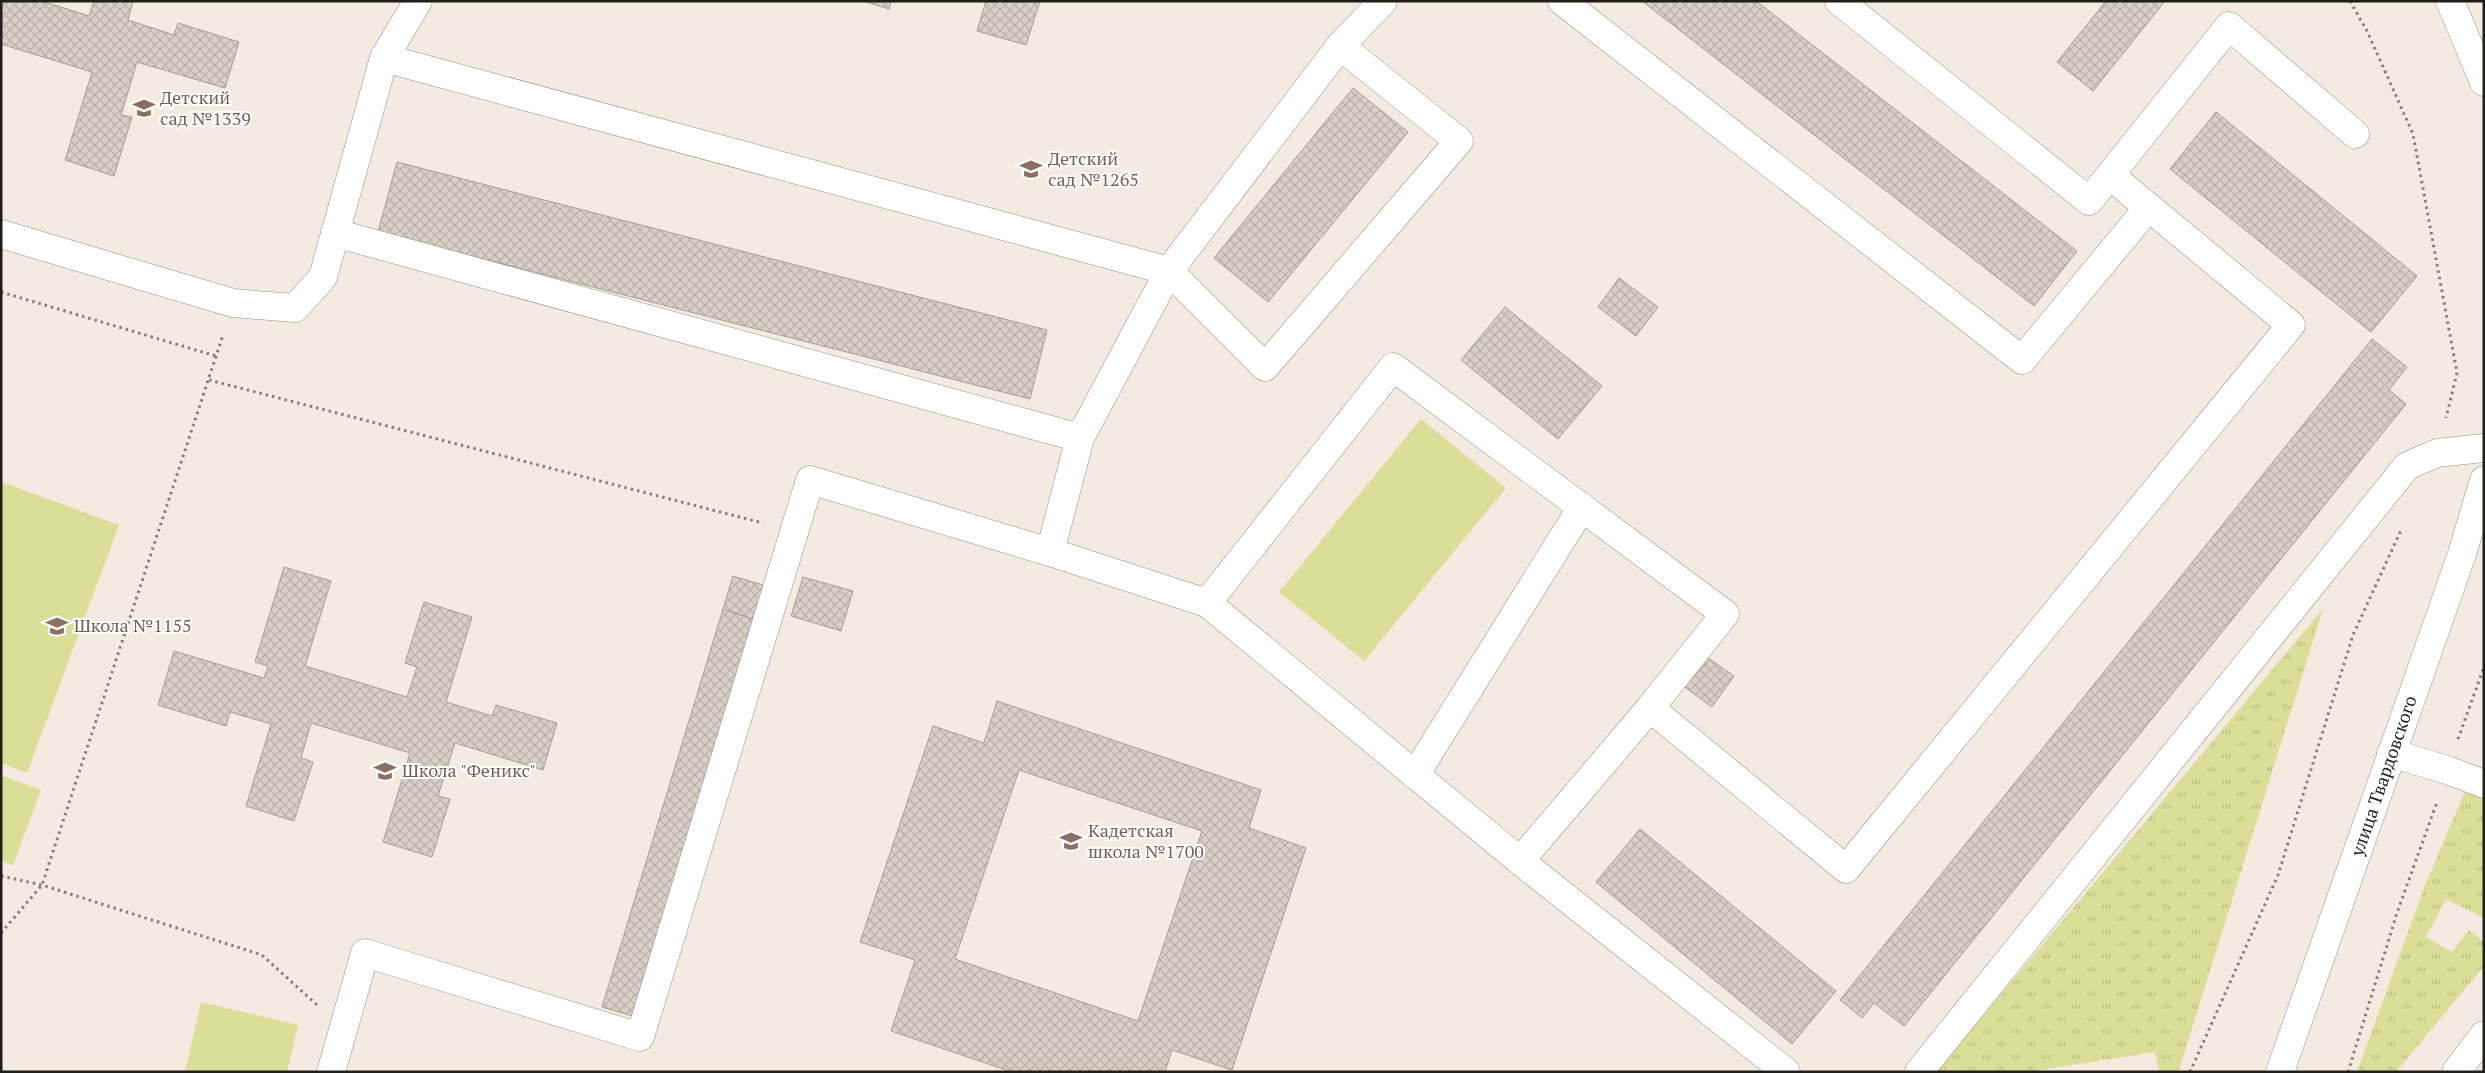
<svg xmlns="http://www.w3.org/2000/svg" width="2485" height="1073" font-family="'PT Serif',serif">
	<defs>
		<pattern id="grass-tufts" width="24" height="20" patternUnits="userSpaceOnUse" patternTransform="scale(1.25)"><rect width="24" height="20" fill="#dade98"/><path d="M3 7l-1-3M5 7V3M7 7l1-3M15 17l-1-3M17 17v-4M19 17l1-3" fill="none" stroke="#bbbe82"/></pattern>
		<pattern id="building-cross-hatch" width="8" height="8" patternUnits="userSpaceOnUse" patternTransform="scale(1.25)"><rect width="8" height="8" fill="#d8d0c4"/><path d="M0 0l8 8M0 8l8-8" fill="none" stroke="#b9b2a8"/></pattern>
	</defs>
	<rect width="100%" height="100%" fill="#f3ebdf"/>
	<g fill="url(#grass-tufts)">
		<polygon points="2323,609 2179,1070 2159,1072 2155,1052 2028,1072 1936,1072"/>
		<polygon points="2468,784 2484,790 2484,918 2446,899 2426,937 2452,952 2469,930 2484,942 2484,966 2396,1072 2357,1072 2424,888"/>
	</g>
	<g fill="#dade98">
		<polygon points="1421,419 1506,488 1364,661 1279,592"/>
		<polygon points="2,482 119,525 27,773 1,763"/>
		<polygon points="1,775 41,790 13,865 1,861"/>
		<polygon points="201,1002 298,1025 287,1072 185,1072"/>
	</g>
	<g fill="url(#building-cross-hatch)" stroke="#a59e93" fill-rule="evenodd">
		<polygon points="1,1 42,1 89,16 94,1 133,1 128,20 174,35 178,23 239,42 225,88 137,62 121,115 132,117 114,176 65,160 92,72 1,44"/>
		<polygon points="863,1 891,1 889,9"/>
		<polygon points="986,1 1040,1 1026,45 977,31"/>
		<polygon points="1642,1 1756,1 2077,251 2034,306"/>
		<polygon points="2106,1 2165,1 2093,91 2057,62"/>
		<polygon points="1353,88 1408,132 1268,302 1214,258"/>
		<polygon points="2216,112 2417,276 2371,332 2170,169"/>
		<polygon points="397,162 1047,330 1030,399 378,232"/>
		<polygon points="1619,278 1658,307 1636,336 1598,307"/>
		<polygon points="1505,307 1602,386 1558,439 1461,360"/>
		<polygon points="2372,339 2407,367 2389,390 2406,404 1904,1026 1874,1003 1862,1018 1840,1000"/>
		<polygon points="284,567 331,581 305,666 407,697 417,667 405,663 424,602 472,617 446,702 492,716 496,705 557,723 543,770 455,743 438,796 450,799 432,857 383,842 410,753 311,723 301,758 313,762 294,821 246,806 271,724 230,712 226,726 158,705 174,651 264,678 268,666 255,662"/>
		<polygon points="733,576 766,586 755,620 723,609"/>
		<polygon points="803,577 853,591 841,631 791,616"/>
		<polygon points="723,609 755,620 633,1016 602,1007"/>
		<polygon points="1704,655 1734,676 1712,707 1682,685"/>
		<path d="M997 701 1261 790 1249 828 1306 848 1232 1070 1172 1050 1165 1072H1012L891 1031 915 960 860 942 933 726 984 743ZM1019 770 1202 831 1138 1021 955 959Z"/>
		<polygon points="1640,829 1836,991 1792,1044 1596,882"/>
	</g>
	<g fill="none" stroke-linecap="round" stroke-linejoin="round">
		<g stroke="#978f84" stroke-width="29">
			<g id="minor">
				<polyline points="1562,1 2022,360 2148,208 2110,175 2229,26 2355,134"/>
				<polyline points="1340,46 1459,141 1265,367 1169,271 1340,46 1383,1"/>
				<polyline points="384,58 1169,271 1080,438"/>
				<polyline points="335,233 1080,438 1050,552 1207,603 1520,861 1786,1072"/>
				<polyline points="1,234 233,303 295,308 323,277 384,58 418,1"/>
				<polyline points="1207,603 1393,367 1725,614 1650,708"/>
				<polyline points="2391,753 2447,770 2484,784"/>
				<polyline points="1415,775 1582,507"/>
				<polyline points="1520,861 1650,708 1846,869 2291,325 2110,175 2089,201 1839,1"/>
				<polyline points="331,1072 365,953 640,1037 810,480 1050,552"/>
				<polyline points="1919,1072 2407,466 2437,453 2484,448"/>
				<polyline points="2456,1072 2484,1035"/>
			</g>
		</g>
		<g stroke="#978f84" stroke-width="29">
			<g id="major">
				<polyline points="2450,1 2484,82"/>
				<polyline points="2280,1072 2462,554 2484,480"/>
			</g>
		</g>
		<g stroke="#837e76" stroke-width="3" stroke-dasharray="2.5 4" stroke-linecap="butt">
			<polyline points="2350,1 2367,31 2413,134 2457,373 2446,418"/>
			<polyline points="1,292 216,356"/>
			<polyline points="209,380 763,523"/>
			<polyline points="2458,739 2484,667"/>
			<polyline points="1,876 42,885 262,955 317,1005"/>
			<polyline points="1,933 42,885 223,335"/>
			<polyline points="2190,1072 2278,875 2353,635 2402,528"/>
			<polyline points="2348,1072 2397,913 2437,802"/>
		</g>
		<use href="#minor" stroke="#fff" stroke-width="28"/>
		<use href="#major" stroke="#fff" stroke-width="28"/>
	</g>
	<defs>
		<g id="school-bare" transform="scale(1.725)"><path d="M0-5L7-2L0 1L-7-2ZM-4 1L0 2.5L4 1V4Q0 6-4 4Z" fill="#8d6e63" stroke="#fff" stroke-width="2.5" paint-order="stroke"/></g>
	</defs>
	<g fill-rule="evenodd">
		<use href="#school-bare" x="144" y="108"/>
		<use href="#school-bare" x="1031" y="169"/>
		<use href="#school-bare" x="57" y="626"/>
		<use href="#school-bare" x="385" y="771"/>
		<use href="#school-bare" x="1071" y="841"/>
	</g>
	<g text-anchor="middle" stroke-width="4" stroke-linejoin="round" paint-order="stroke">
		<g font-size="18" fill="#785e54" stroke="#fff" text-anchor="start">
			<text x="160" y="104">Детский<tspan x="160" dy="21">сад №1339</tspan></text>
			<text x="1048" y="165">Детский<tspan x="1048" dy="21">сад №1265</tspan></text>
			<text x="74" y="632">Школа №1155</text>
			<text x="402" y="777">Школа "Феникс"</text>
			<text x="1088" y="837">Кадетская<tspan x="1088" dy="21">школа №1700</tspan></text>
		</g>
		<g font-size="18" fill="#211e1a" stroke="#fff">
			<text transform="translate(2384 776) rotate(-71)" y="6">улица Твардовского</text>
		</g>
	</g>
	<rect width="2485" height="1073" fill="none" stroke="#211e1a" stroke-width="5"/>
</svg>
